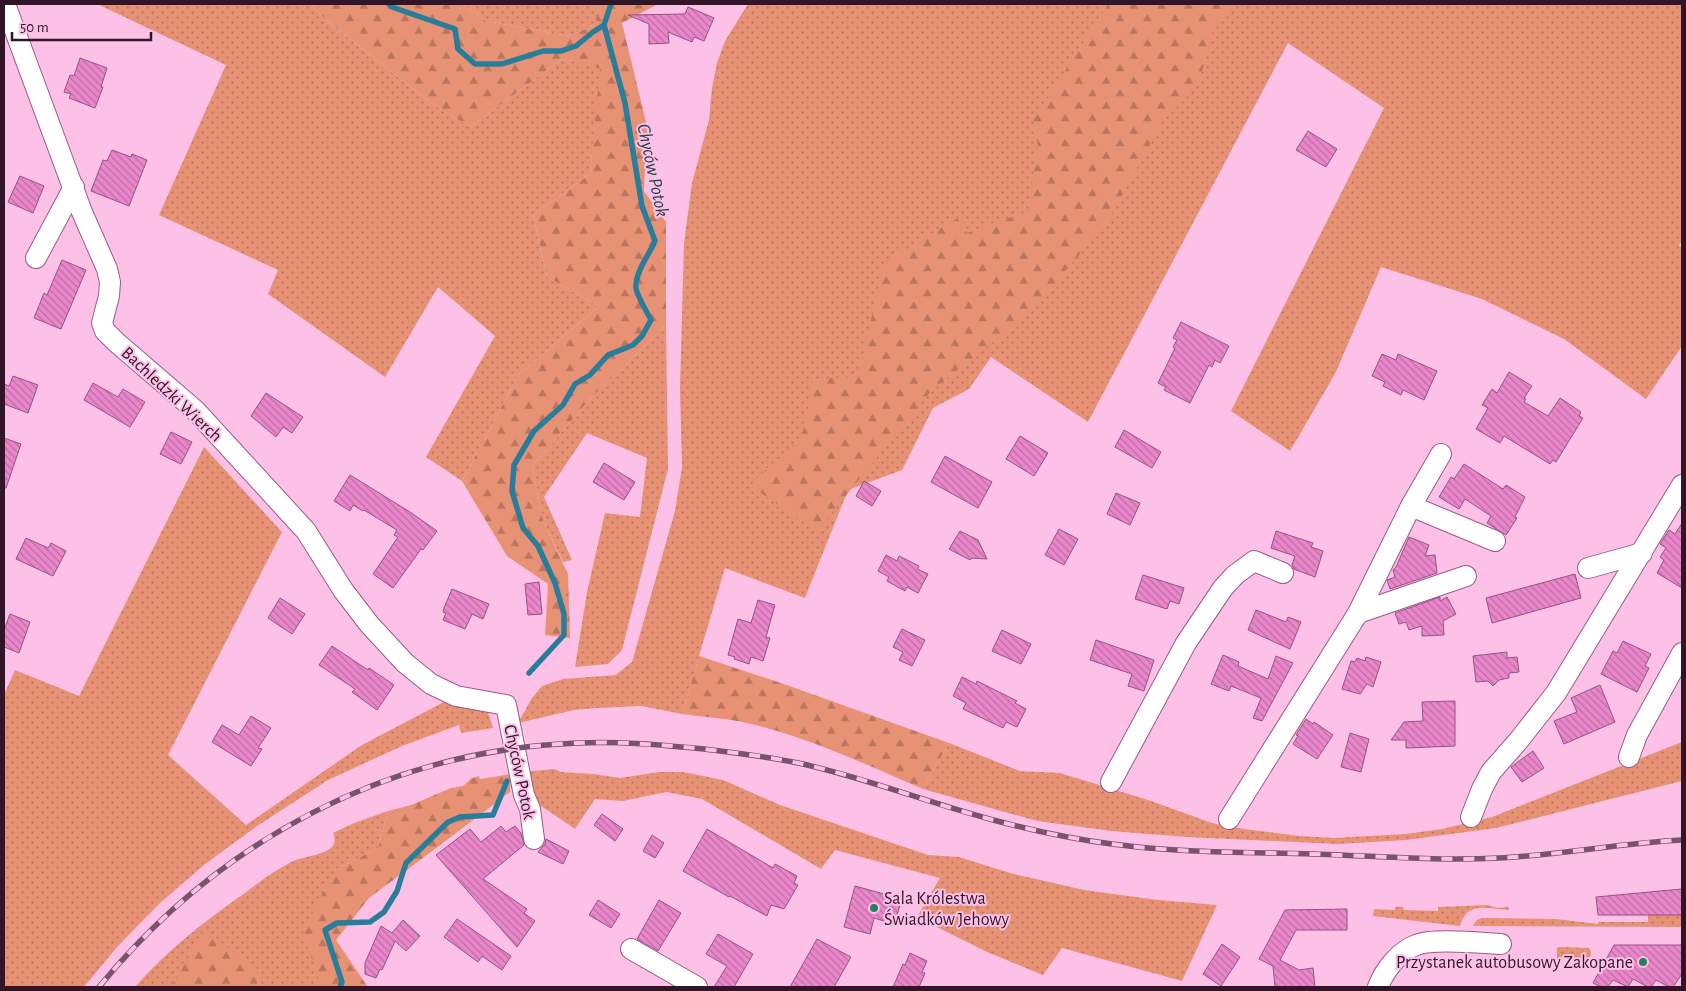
<svg xmlns="http://www.w3.org/2000/svg" width="1686" height="991" font-family="'Alegreya Sans',sans-serif">
	<defs>
		<pattern id="grass-dots" width="8" height="8" patternUnits="userSpaceOnUse" patternTransform="scale(1.25)"><rect width="8" height="8" fill="#e79274"/><path d="M2 2h.1M6 6h.1" fill="none" stroke="#bc765f" stroke-width="1.8" stroke-linecap="round"/></pattern>
		<pattern id="forest-firs" width="22" height="20" patternUnits="userSpaceOnUse" patternTransform="scale(1.25)"><rect width="22" height="20" fill="#e79274"/><path d="M5 1l3.5 6h-7zM16 11l3.5 6h-7z" fill="#bc765f"/></pattern>
		<pattern id="building-back-hatch" width="6" height="6" patternUnits="userSpaceOnUse" patternTransform="scale(1.25)"><rect width="6" height="6" fill="#ea87cb"/><path d="M-1 5l2 2M0 0l6 6M5-1l2 2" fill="none" stroke="#be6da5"/></pattern>
	</defs>
	<rect width="100%" height="100%" fill="#fdc1e8"/>
	<g fill="url(#grass-dots)">
		<polygon points="97,4 311,4 326,20 431,103 470,127 562,59 601,67 590,174 533,215 547,277 599,306 519,374 462,481 426,457 495,336 438,287 385,377 268,294 278,270 159,215 226,65"/>
		<polygon points="463,4 598,4 595,25 569,36 486,21"/>
		<polygon points="748,4 1682,4 1682,241 1679,245 1682,248 1682,346 1646,399 1564,339 1482,299 1381,267 1335,374 1290,451 1231,411 1384,108 1288,43 1088,422 991,357 969,389 933,408 902,470 848,490 805,598 725,568 682,714 641,706 598,708 574,710 518,723 532,698 542,686 563,679 616,675 632,662 675,511 682,467 680,388 684,243 692,183 709,120 712,88 717,63 725,41"/>
		<polygon points="666,325 668,469 622,650 608,664 575,667 587,592 605,513 640,517 647,458 587,433 544,497 572,560 563,562 543,520 532,466 591,398"/>
		<polygon points="204,447 282,532 168,755 246,825 362,745 444,702 472,701 487,709 493,728 461,733 459,725 402,746 328,780 257,826 204,865 160,903 117,947 84,987 4,987 4,695 15,670 79,696"/>
		<polygon points="1682,742 1682,781 1496,828 1406,840 1338,844 1187,837 1111,831 1037,821 923,789 949,743 1020,771 1060,773 1148,800 1212,823 1229,827 1299,836 1334,838 1406,834 1442,829 1492,817"/>
		<polygon points="554,769 561,772 593,774 620,778 659,772 683,772 723,780 780,805 928,855 959,857 1010,873 1084,890 1158,900 1217,905 1182,981 1062,948 1043,975 987,952 917,917 940,878 835,850 821,869 702,799 666,792 623,801 595,799 575,829 528,797 524,772"/>
		<path d="M388 811 378 848 335 870 321 987H257L259 974 173 985 172 987H135C167 950 205 921 245 893 258 883 271 873 286 865 291 862 297 859 303 858 314 855 342 852 333 833L354 823Z"/>
		<path d="M1488 905 1497 908 1508 907 1509 910C1489 909 1467 900 1460 926L1373 916 1374 909 1395 910V907H1403L1404 910 1438 911V907Z"/>
		<polygon points="1648,915 1682,915 1682,927 1474,926 1473,925 1477,920 1482,918 1556,919 1598,924 1598,922 1648,922"/>
		<polygon points="1560,947 1589,948 1591,952 1590,957 1587,959 1557,958 1557,948"/>
	</g>
	<g fill="url(#forest-firs)">
		<polygon points="311,4 463,4 486,21 569,36 595,25 598,4 658,4 622,23 647,126 644,191 666,222 666,325 591,398 532,466 543,520 568,574 570,638 545,635 548,584 507,556 462,481 519,374 599,306 547,277 533,215 590,174 600,68 562,59 470,127 431,103 326,20"/>
		<polygon points="1108,4 1233,4 1215,25 1201,75 1165,117 1107,223 1025,317 932,390 817,531 749,485 802,437 813,379 858,377 884,263 961,216 967,233 1028,211 1038,145 1033,121"/>
		<path d="M699 656 781 683 949 743 923 789C865 764 806 736 743 722 723 718 703 717 682 714Z"/>
		<polygon points="511,774 510,792 439,846 369,898 336,940 368,987 321,987 303,931 335,870 378,848 388,811 411,805 451,788 463,786 472,778 479,776 480,779"/>
		<polygon points="204,928 259,974 257,987 172,987"/>
	</g>
	<g fill="none" stroke-linecap="round" stroke-linejoin="round">
		<g stroke="#287d9b" stroke-width="5.5">
			<polyline points="389,4 392,7 455,29 458,49 475,64 502,64 543,51 561,51 576,46 593,32 604,25"/>
			<path d="M529 673 564 635V614L555 583 538 546 523 528 512 491 514 465 534 431 563 405 575 384 590 375 608 355 633 345 642 336 651 320C647 312 637 296 636 288 635 272 649 255 655 241L642 206 625 103 604 25 611 4"/>
			<polyline points="340,987 342,982 325,930 337,923 370,922 384,912 397,891 406,863 448,822 460,817 493,815 507,781"/>
		</g>
	</g>
	<g fill="url(#building-back-hatch)" stroke="#955381">
		<polygon points="688,7 714,18 704,41 694,37 692,42 668,32 669,43 649,44 649,24 628,15 685,14"/>
		<polygon points="80,58 107,68 101,87 103,87 95,108 69,98 71,94 64,92 70,75 74,76"/>
		<polygon points="1308,131 1337,149 1326,167 1296,150"/>
		<polygon points="112,150 131,157 132,154 147,160 129,206 91,191 103,160 107,161"/>
		<polygon points="20,176 44,186 33,213 8,202"/>
		<polygon points="62,260 86,270 61,329 34,318 44,293 47,295"/>
		<polygon points="1181,322 1229,346 1220,363 1215,360 1212,367 1209,365 1190,403 1164,390 1166,387 1158,383 1175,348 1173,347 1177,340 1173,338"/>
		<polygon points="1382,354 1396,360 1398,354 1437,371 1424,400 1403,390 1401,395 1383,386 1385,382 1372,376"/>
		<polygon points="1509,372 1532,386 1524,398 1526,399 1524,402 1548,416 1560,398 1581,412 1579,416 1583,418 1556,462 1553,460 1550,464 1504,436 1500,443 1476,429 1488,408 1482,405 1492,389 1497,393"/>
		<polygon points="13,376 38,385 28,413 4,404 4,384 9,386"/>
		<polygon points="93,383 118,397 123,389 145,402 130,427 84,400"/>
		<polygon points="266,393 303,417 292,433 283,427 276,437 251,416"/>
		<polygon points="1124,430 1161,452 1152,468 1115,447"/>
		<polygon points="171,432 192,442 181,464 160,454"/>
		<polygon points="1020,436 1048,453 1034,476 1006,459"/>
		<polygon points="4,438 21,444 6,488 4,488"/>
		<polygon points="945,456 992,482 978,508 931,482"/>
		<polygon points="604,463 635,482 624,500 593,482"/>
		<polygon points="1464,464 1503,489 1506,485 1525,497 1515,517 1517,518 1506,535 1487,523 1491,516 1465,499 1459,509 1439,497 1451,477 1454,479"/>
		<polygon points="350,475 410,512 437,531 423,550 421,549 393,588 373,574 398,537 394,535 397,530 364,510 363,511 353,505 350,511 334,501"/>
		<polygon points="864,481 881,491 872,506 856,496"/>
		<polygon points="1116,493 1140,503 1130,525 1107,514"/>
		<polygon points="1682,523 1682,588 1657,573 1664,560 1660,557 1666,548 1660,544 1669,530 1675,534"/>
		<polygon points="1059,529 1078,539 1064,565 1045,555"/>
		<polygon points="960,531 978,540 987,559 972,558 970,560 949,549"/>
		<polygon points="1276,531 1313,543 1311,547 1323,551 1315,577 1294,569 1292,565 1295,556 1271,548"/>
		<polygon points="1409,537 1429,545 1425,556 1435,555 1437,573 1390,589 1387,580 1395,577 1393,570 1396,567"/>
		<polygon points="26,538 48,548 51,543 66,551 53,576 16,559"/>
		<polygon points="886,555 897,561 899,556 919,566 917,569 928,574 918,593 907,587 905,591 887,581 889,577 878,571"/>
		<polygon points="1575,574 1581,598 1492,623 1486,598"/>
		<polygon points="1143,575 1184,588 1179,604 1170,601 1167,609 1135,599"/>
		<polygon points="539,582 542,614 528,615 525,584"/>
		<polygon points="452,589 489,604 483,619 472,614 465,629 443,620 446,613 443,612 444,608"/>
		<polygon points="1440,597 1440,601 1447,597 1456,614 1443,621 1444,635 1422,636 1422,626 1409,630 1406,622 1399,624 1395,613"/>
		<polygon points="280,598 305,614 292,634 268,618"/>
		<polygon points="758,600 775,605 766,637 770,638 763,661 751,657 749,664 734,659 735,657 728,655 738,619 751,623"/>
		<polygon points="1256,610 1286,622 1288,617 1301,622 1290,649 1248,630"/>
		<polygon points="10,614 30,622 19,653 4,647 4,630"/>
		<polygon points="902,629 925,640 912,666 899,660 903,652 893,647"/>
		<polygon points="1002,630 1031,644 1021,664 992,651"/>
		<polygon points="1096,640 1154,660 1144,691 1128,686 1132,674 1090,660"/>
		<polygon points="1623,641 1651,654 1645,666 1649,668 1637,692 1601,674 1613,651 1617,653"/>
		<polygon points="332,646 368,670 369,668 394,685 377,710 352,692 355,689 319,665"/>
		<polygon points="1507,652 1507,658 1517,657 1519,672 1509,673 1509,678 1499,680 1493,686 1488,681 1476,682 1473,656"/>
		<polygon points="1223,655 1239,662 1238,666 1268,679 1276,656 1293,663 1262,721 1253,718 1261,698 1231,686 1229,691 1211,684"/>
		<polygon points="1366,657 1381,662 1373,687 1367,684 1360,694 1342,689 1351,661 1355,662 1357,658 1365,661"/>
		<polygon points="962,677 976,684 977,681 1017,701 1015,703 1026,709 1017,727 1006,722 1003,728 963,709 966,703 953,696"/>
		<polygon points="1600,685 1615,722 1564,744 1554,721 1577,712 1571,698"/>
		<polygon points="1455,701 1455,746 1406,748 1406,740 1391,740 1404,722 1423,721 1422,702"/>
		<polygon points="251,716 271,728 258,748 262,749 251,766 212,742 222,725 239,735"/>
		<polygon points="1306,719 1313,724 1314,722 1333,735 1317,759 1293,744 1298,736 1296,735"/>
		<polygon points="1350,733 1369,739 1361,772 1341,767"/>
		<polygon points="1533,751 1544,768 1522,782 1511,767"/>
		<polygon points="602,814 623,829 615,841 594,825"/>
		<polygon points="501,826 506,832 515,826 521,833 524,845 483,879 527,909 524,913 535,921 517,947 436,855 470,829 481,842"/>
		<polygon points="707,829 773,868 775,864 797,876 794,883 798,885 784,909 771,905 767,916 730,896 729,897 683,871"/>
		<polygon points="652,835 664,843 655,858 643,851"/>
		<polygon points="546,839 569,851 563,864 538,852 545,844"/>
		<polygon points="855,886 902,899 894,924 874,918 870,934 844,927"/>
		<polygon points="1682,889 1682,915 1598,915 1596,897"/>
		<polygon points="598,900 620,914 611,928 589,915"/>
		<polygon points="659,900 681,913 658,951 637,939"/>
		<polygon points="1347,909 1347,930 1296,930 1280,960 1299,970 1313,968 1315,987 1275,987 1273,966 1259,959 1285,910"/>
		<polygon points="457,919 511,956 502,970 482,956 478,962 444,937"/>
		<polygon points="403,920 420,936 406,951 395,941 382,970 380,969 376,978 365,974 365,963 381,926 392,933"/>
		<polygon points="718,934 753,954 734,987 714,987 727,966 706,954"/>
		<polygon points="817,939 851,957 834,987 790,987"/>
		<polygon points="1222,944 1240,957 1221,986 1203,974"/>
		<polygon points="1614,945 1682,945 1682,974 1673,987 1669,987 1656,980 1651,987 1648,987 1633,979 1628,987 1613,980 1608,987 1601,987 1593,983"/>
		<polygon points="910,953 927,961 922,972 925,973 919,987 893,987 903,964 905,965"/>
	</g>
	<g fill="none" stroke-linecap="round" stroke-linejoin="round">
		<g stroke="#9c5987" stroke-width="22">
			<g id="minor">
				<polyline points="5,4 82,212 107,269 110,282 109,296 102,323 105,331 116,342 195,410 306,531 343,590 369,624 405,663 431,684 456,696 506,705 524,795 530,809 534,839"/>
				<polyline points="36,258 74,187"/>
				<polyline points="1411,506 1495,541"/>
				<polyline points="1588,568 1642,553"/>
				<polyline points="1358,613 1466,576"/>
				<polyline points="1629,757 1637,735 1682,653"/>
				<polyline points="1111,782 1186,643 1223,588 1235,575 1254,561 1283,573"/>
				<polyline points="1471,817 1482,789 1491,772 1519,740 1556,693 1682,485"/>
				<polyline points="1229,819 1358,613 1411,506 1441,454"/>
				<polyline points="631,949 697,987"/>
				<path d="M1378 987C1384 971 1399 951 1416 945 1433 938 1481 943 1501 944"/>
			</g>
		</g>
		<use href="#minor" stroke="#fff" stroke-width="20"/>
		<g stroke="#79526c" stroke-width="5.5">
			<path id="rail" d="M99 987C219 841 388 750 578 743 620 741 662 745 704 749 737 753 770 757 803 764 869 779 932 804 997 821 1035 831 1073 839 1112 844 1179 853 1246 852 1313 854 1375 856 1437 861 1498 858 1560 855 1621 843 1682 840"/>
		</g>
		<use href="#rail" stroke="#fdc1e8" stroke-width="4" stroke-dasharray="11" stroke-linecap="butt"/>
	</g>
	<g fill="#258258" stroke="#fdc1e8" stroke-width="2">
		<circle cx="874" cy="908" r="5"/>
		<circle cx="1643" cy="962" r="5"/>
	</g>
	<g text-anchor="middle" stroke-width="4" stroke-linejoin="round" paint-order="stroke">
		<g font-size="18" fill="#301528" stroke="#fdc1e8">
			<text transform="translate(172 394) rotate(43)" y="6">Bachledzki Wierch</text>
			<text transform="translate(520 772) rotate(78)" y="6">Chyców Potok</text>
		</g>
		<g font-size="18" fill="#301528" stroke="#fdc1e8" text-anchor="start">
			<text x="884" y="904">Sala Królestwa<tspan x="884" dy="21">Świadków Jehowy</tspan></text>
			<text x="1633" y="968" text-anchor="end">Przystanek autobusowy Zakopane</text>
		</g>
		<g font-size="19" font-style="italic" fill="#274149" stroke="#fdc1e8">
			<text transform="translate(654 170) rotate(78)" y="7">Chyców Potok</text>
		</g>
	</g>
	<rect width="1686" height="991" fill="none" stroke="#301528" stroke-width="10"/>
	<path d="M12 32v8h139v-8" fill="none" stroke="#301528" stroke-width="2.5"/>
	<text x="20" y="32" font-size="15" fill="#301528" stroke="#fdc1e8" stroke-width="4" paint-order="stroke">50 m</text>
</svg>
